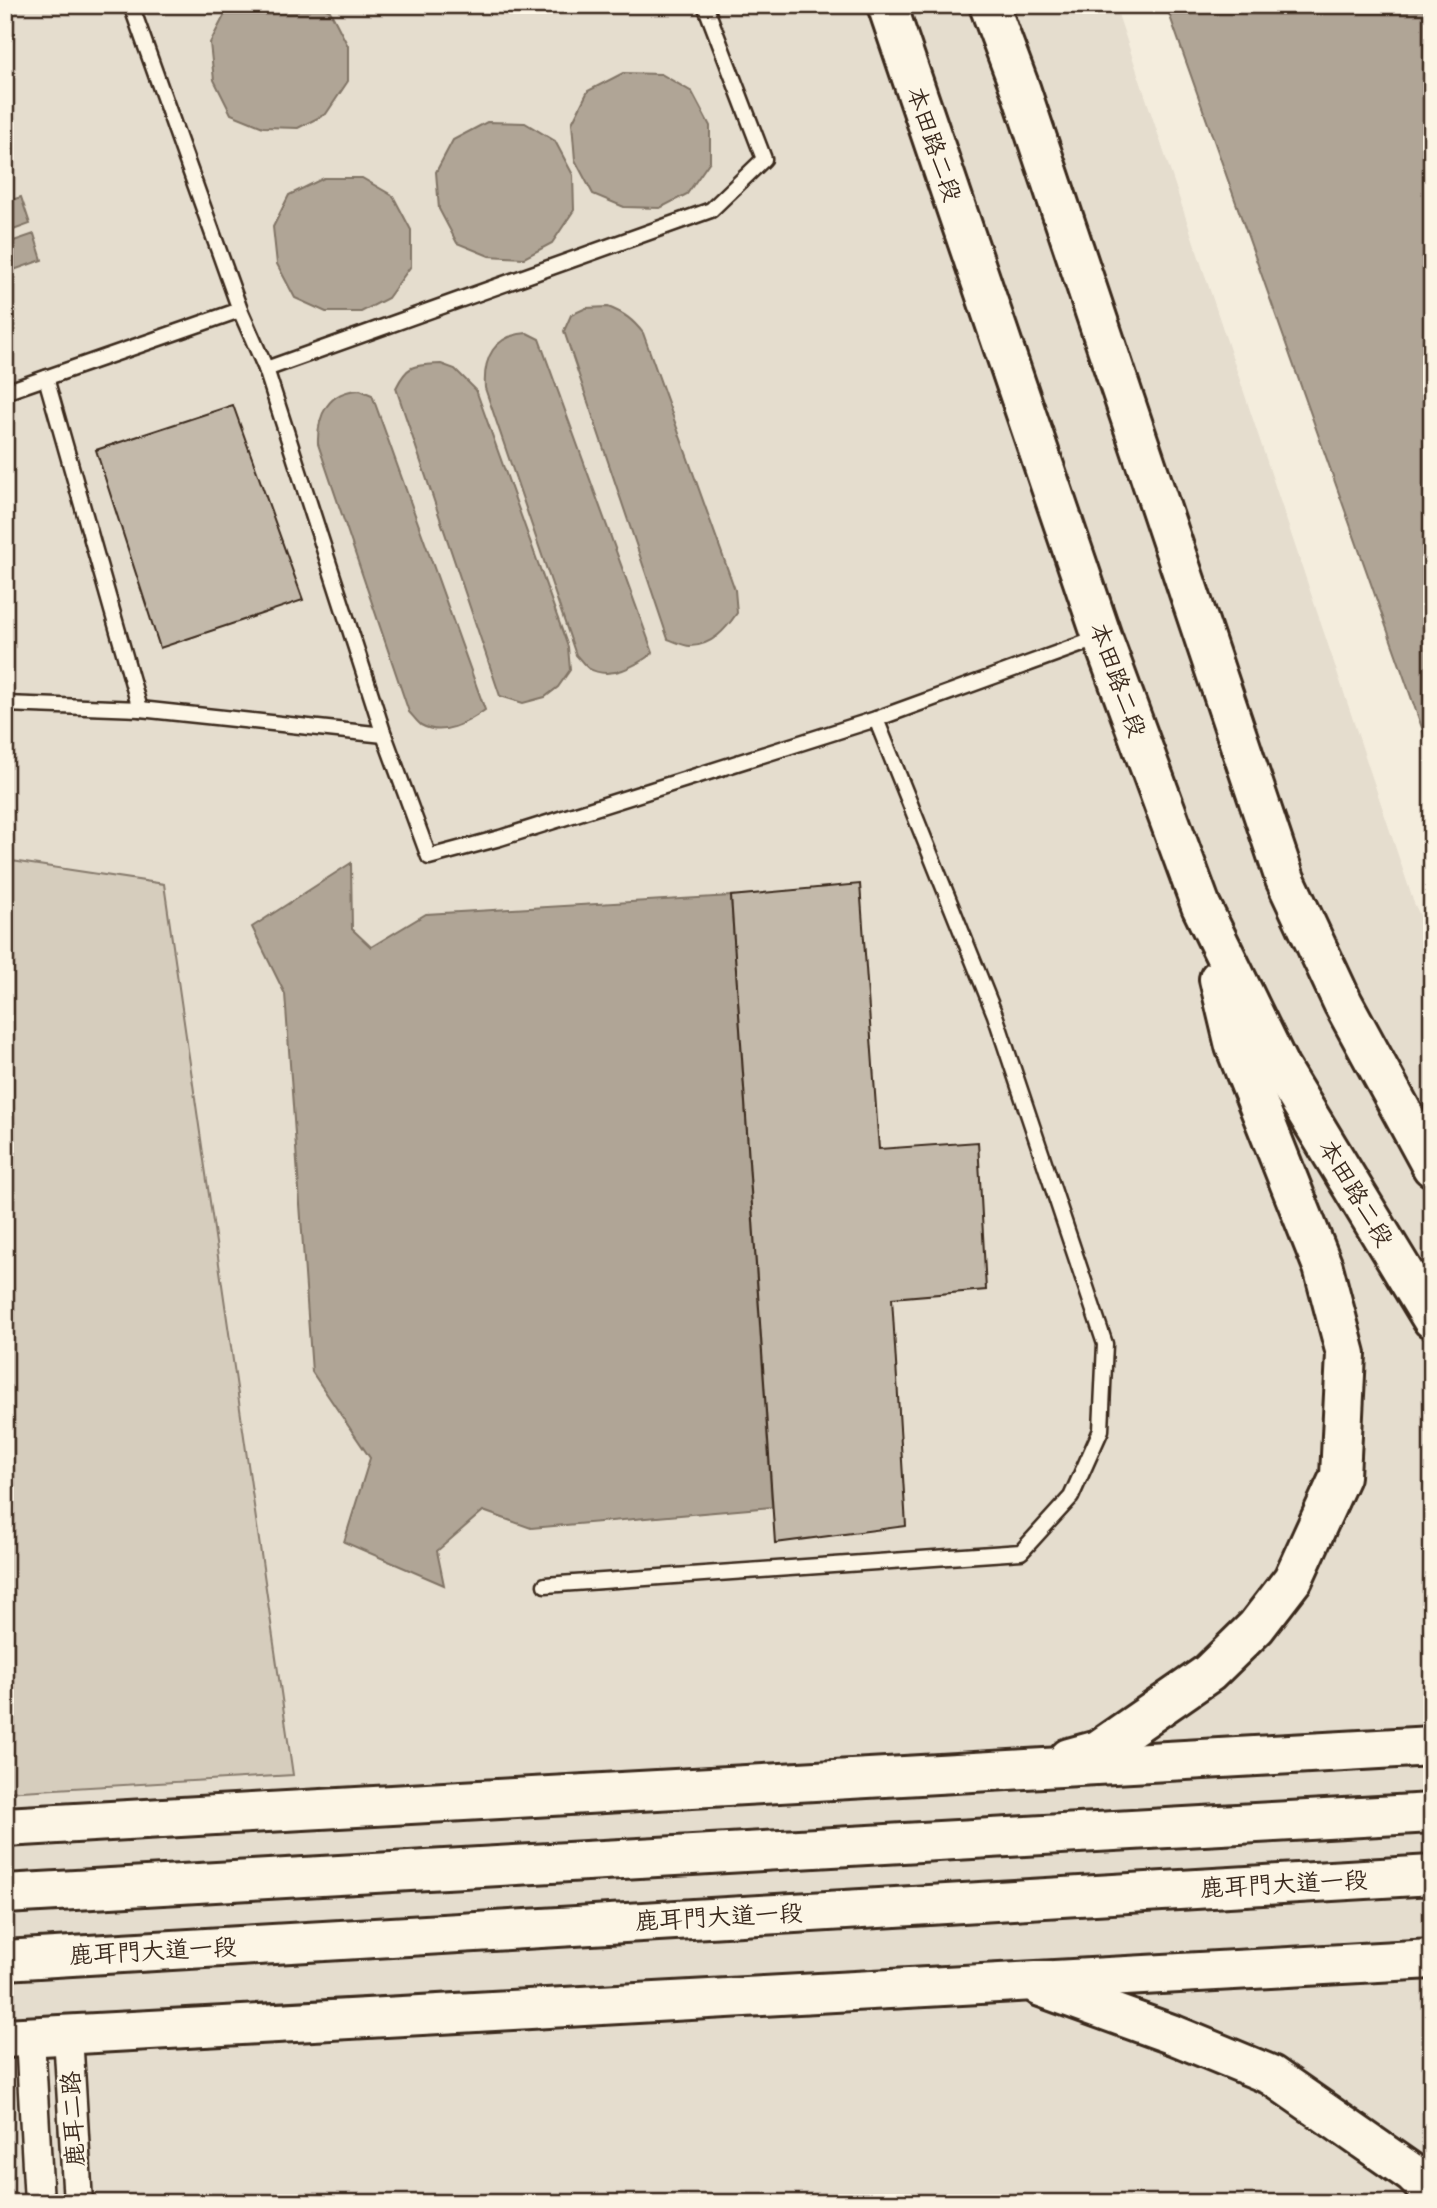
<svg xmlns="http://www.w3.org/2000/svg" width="1437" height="2208" font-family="Sriracha,'LXGW WenKai TC',sans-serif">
	<rect width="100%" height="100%" fill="#f4eddd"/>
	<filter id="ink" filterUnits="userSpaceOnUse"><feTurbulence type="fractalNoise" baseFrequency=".0143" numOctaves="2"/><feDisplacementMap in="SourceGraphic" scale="14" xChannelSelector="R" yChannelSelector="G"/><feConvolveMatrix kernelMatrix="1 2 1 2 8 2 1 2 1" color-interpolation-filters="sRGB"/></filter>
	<g filter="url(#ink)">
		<polygon fill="#e5ddce" points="5,5 1115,5 1414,903 1432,941 1432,2203 5,2203"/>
		<polygon fill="#d6cdbd" stroke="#887c6e" stroke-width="2" points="5,860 164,884 293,1775 5,1792"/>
		<g fill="#b0a596" stroke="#817466" stroke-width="2">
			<polygon points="237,5 319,5 330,11 348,46 348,81 326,114 298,128 263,127 231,114 214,80 210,43 227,10"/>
			<polygon points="1166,5 1432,5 1432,756"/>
			<polygon points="623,73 661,74 692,92 710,126 710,161 687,194 660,208 624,207 593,194 575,160 572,123 588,91"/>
			<polygon points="487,122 525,123 555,141 573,175 574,210 552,243 524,258 489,256 457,243 439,209 436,172 453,140"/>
			<polygon points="324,178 362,178 393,196 411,230 411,266 388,298 361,312 326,312 295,298 277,264 273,227 289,195"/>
			<polygon points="21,197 30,224 5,233 5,202"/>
			<polygon points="34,234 42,260 5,273 5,244"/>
			<path d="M608 307C624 313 633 320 643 333L735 590 737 613C726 629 712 646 690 646 684 646 674 641 668 639L564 331 571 315 586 308Z"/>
			<path d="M527 333 539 339 653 653C635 666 610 681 588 668 584 665 580 659 576 655L485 388C483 358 494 335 527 333Z"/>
			<path d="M441 364 455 369 476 390 568 647 570 670 558 687 545 697 523 703 500 696 396 388C408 363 416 365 441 364Z"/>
			<path d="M360 390 372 395 485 710C467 723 443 737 421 725 417 722 413 716 409 712L318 444C317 415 328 391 360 390Z"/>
			<polygon points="351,863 352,929 371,947 426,914 731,896 772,1507 531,1528 483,1511 437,1551 444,1585 344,1542 370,1458 312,1372 285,994 252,927"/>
		</g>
		<g fill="#c3b9aa" stroke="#3b2a1e" stroke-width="2">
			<polygon points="233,405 303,600 160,648 96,450"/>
			<polygon points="860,884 879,1149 978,1142 986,1290 892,1298 906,1526 775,1543 731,896"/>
		</g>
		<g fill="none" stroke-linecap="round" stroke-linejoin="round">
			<g stroke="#3b2a1e" stroke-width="19">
				<g id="lane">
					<polyline points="131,5 240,310 266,369 384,735 429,857 500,838 876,719 1099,638"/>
					<polyline points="266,369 711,210 764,159 705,5"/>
					<polyline points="46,378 140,709"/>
					<polyline points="5,392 240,310"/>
					<polyline points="5,704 140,709 384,735"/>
					<polyline points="545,1585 1021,1552 1071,1497 1101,1430 1105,1344 995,1015 876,719"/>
				</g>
			</g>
			<g stroke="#3b2a1e" stroke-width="33">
				<g id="street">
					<polyline points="68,2035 78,2203"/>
					<polyline points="30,2037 39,2203"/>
				</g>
			</g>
			<g stroke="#3b2a1e" stroke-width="44">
				<g id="secondary">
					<polyline points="887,5 1102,637 1201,906 1280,1068 1432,1319"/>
					<polyline points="989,5 1021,91 1285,879 1343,1003 1432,1167"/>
					<polyline points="1069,1758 1098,1750 1209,1673 1256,1627 1293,1579 1340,1476 1346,1354 1323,1267 1235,1046 1219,979"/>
					<polyline points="5,1827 1432,1746"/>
					<polyline points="5,1894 1432,1813"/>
					<polyline points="5,1960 1432,1875"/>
					<polyline points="1041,1987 1174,2035 1271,2075 1413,2174 1432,2193"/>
					<polyline points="5,2038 1432,1959"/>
				</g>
			</g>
			<use href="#lane" stroke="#fcf5e5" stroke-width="14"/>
			<use href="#street" stroke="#fcf5e5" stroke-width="28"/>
			<use href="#secondary" stroke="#fcf5e5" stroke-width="38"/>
		</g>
	</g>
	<g text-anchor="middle" stroke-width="5" stroke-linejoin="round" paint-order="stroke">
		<g font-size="24" fill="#3b2a1e" stroke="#fcf5e5">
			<text transform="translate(934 144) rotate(71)" y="8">本田路二段</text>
			<text transform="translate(1118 680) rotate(70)" y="8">本田路二段</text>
			<text transform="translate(1356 1193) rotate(59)" y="8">本田路二段</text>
			<text transform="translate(1284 1884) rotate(-3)" y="8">鹿耳門大道一段</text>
			<text transform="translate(719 1917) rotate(-3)" y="8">鹿耳門大道一段</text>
			<text transform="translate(153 1951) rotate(-3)" y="8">鹿耳門大道一段</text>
			<text transform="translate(73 2119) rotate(-93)" y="8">鹿耳二路</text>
		</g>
	</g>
	<rect width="1437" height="2208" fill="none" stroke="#fcf5e5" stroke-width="28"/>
	<rect x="14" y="14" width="1409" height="2180" fill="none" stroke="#3b2a1e" stroke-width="2.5" filter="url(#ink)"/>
</svg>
